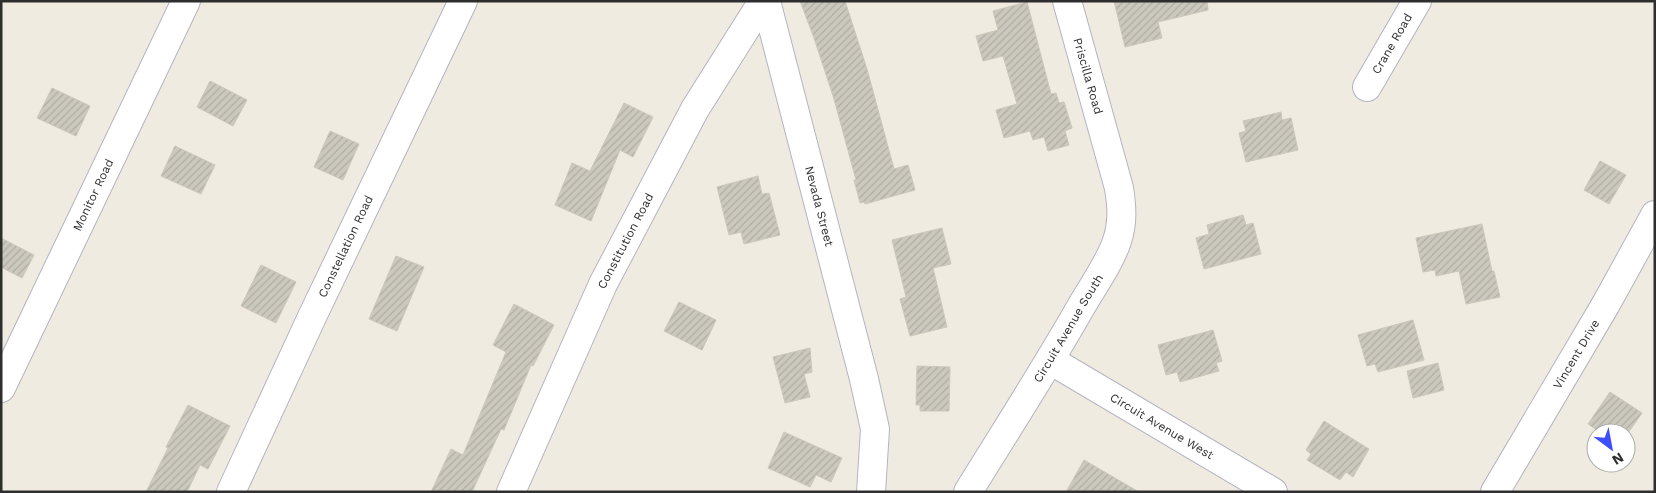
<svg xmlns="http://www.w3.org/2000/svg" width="1656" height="493" font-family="'Work Sans',sans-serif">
	<defs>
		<pattern id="building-hatch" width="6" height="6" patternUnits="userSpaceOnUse" patternTransform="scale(1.25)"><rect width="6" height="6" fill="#cbc9be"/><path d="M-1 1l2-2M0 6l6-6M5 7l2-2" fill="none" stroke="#afada4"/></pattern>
	</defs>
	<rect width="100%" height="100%" fill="#f0ebe0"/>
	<g fill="url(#building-hatch)" stroke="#ccc7b9">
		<polygon points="800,1 845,1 867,69 894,169 908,165 915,190 865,204 864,202 860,203 854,180 856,180 834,99 814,38"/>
		<polygon points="1114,1 1207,1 1208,10 1158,22 1162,38 1125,47"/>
		<polygon points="1027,2 1051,94 1056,93 1059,103 1064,102 1072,128 1065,131 1069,145 1048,151 1044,137 1033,140 1030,131 1004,138 996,110 1017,104 1003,56 983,61 976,36 998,30 993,11"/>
		<polygon points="210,81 247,100 233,126 197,107"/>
		<polygon points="52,88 90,106 76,136 37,118"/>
		<polygon points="624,103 653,117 633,157 620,150 591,221 555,205 572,163 590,171"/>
		<polygon points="1281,112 1282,120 1291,118 1298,150 1246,162 1239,133 1246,131 1243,121"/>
		<polygon points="330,131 359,144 343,180 314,167"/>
		<polygon points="175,146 215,165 201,194 161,176"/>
		<polygon points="1600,161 1626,175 1609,204 1584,190"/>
		<polygon points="758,176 762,194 769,193 780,235 744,244 741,232 729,235 717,187"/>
		<polygon points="1243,215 1246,225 1253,223 1261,254 1204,269 1196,238 1209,234 1207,225"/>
		<polygon points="1482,224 1492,271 1494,271 1500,297 1466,304 1459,271 1436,276 1435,270 1423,272 1416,238"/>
		<polygon points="942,228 951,264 933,268 947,327 910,336 900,299 906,297 892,240"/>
		<polygon points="1,238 34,255 22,278 1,267"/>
		<polygon points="396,256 424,267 397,331 369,319"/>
		<polygon points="261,265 296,282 276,323 241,306"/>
		<polygon points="679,302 716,320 702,350 664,331"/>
		<polygon points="514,304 554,325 533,366 531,365 504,430 501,429 472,492 431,492 451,449 463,455 506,352 493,345"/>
		<polygon points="1413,320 1424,360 1378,372 1375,364 1367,366 1358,335"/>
		<polygon points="1213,330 1222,361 1216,363 1219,371 1180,382 1177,372 1166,375 1158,345"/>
		<polygon points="810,348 812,372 804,374 810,397 785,403 773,357"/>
		<polygon points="1438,363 1444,390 1413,398 1407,371"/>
		<polygon points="917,366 950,367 949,411 920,411 920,405 916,405"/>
		<polygon points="1610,392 1642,413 1628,433 1601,433 1588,424"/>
		<polygon points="188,405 230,426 208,469 200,465 187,492 146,492 168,448 166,447"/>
		<polygon points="1324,421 1369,449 1353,477 1346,472 1340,480 1307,460 1311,454 1306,450"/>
		<polygon points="784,432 842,458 831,482 816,475 810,487 768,468"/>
		<polygon points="1084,460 1139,492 1066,492"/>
	</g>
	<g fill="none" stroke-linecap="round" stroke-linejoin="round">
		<g stroke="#b4b4c2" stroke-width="30">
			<g id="minor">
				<path id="s1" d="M766 1 864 379 875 429 871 492"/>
				<path id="s2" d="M1367 87 1417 1"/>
				<path id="s3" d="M1050 360 1273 492"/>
				<path id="s4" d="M1 388 186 1"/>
				<path id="s5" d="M231 492 311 319 463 1"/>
				<path id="s6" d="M511 492 603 284 695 109 763 1"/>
				<path id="s7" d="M968 492C1005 432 1043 373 1078 312 1090 290 1109 265 1117 241 1123 223 1122 207 1119 188L1067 1"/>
				<path id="s8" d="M1495 492 1606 304 1655 215"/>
			</g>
		</g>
		<use href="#minor" stroke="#fff" stroke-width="28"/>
	</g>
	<g text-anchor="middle" stroke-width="5" stroke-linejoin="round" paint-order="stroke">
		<g font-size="12" fill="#2e2e2e" stroke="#fff">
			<text dy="4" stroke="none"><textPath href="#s2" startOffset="50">Crane Road</textPath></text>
			<text transform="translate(1088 76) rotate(74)" y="4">Priscilla Road</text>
			<text dy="4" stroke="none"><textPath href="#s4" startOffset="214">Monitor Road</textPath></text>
			<text dy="4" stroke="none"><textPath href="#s1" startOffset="212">Nevada Street</textPath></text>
			<text dy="4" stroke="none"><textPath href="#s6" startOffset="276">Constitution Road</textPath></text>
			<text dy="4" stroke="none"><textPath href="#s5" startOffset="271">Constellation Road</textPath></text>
			<text dy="4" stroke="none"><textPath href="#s7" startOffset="192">Circuit Avenue South</textPath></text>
			<text dy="4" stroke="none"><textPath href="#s8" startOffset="160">Vincent Drive</textPath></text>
			<text dy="4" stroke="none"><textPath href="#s3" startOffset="130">Circuit Avenue West</textPath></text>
		</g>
	</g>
	<rect width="1656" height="493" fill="none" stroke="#2e2e2e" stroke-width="5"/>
	<g transform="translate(1611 448) rotate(148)"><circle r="24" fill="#ffffff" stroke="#ababab"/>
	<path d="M0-4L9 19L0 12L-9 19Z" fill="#3e4eff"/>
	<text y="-8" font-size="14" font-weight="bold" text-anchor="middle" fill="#2e2e2e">N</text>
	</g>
</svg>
